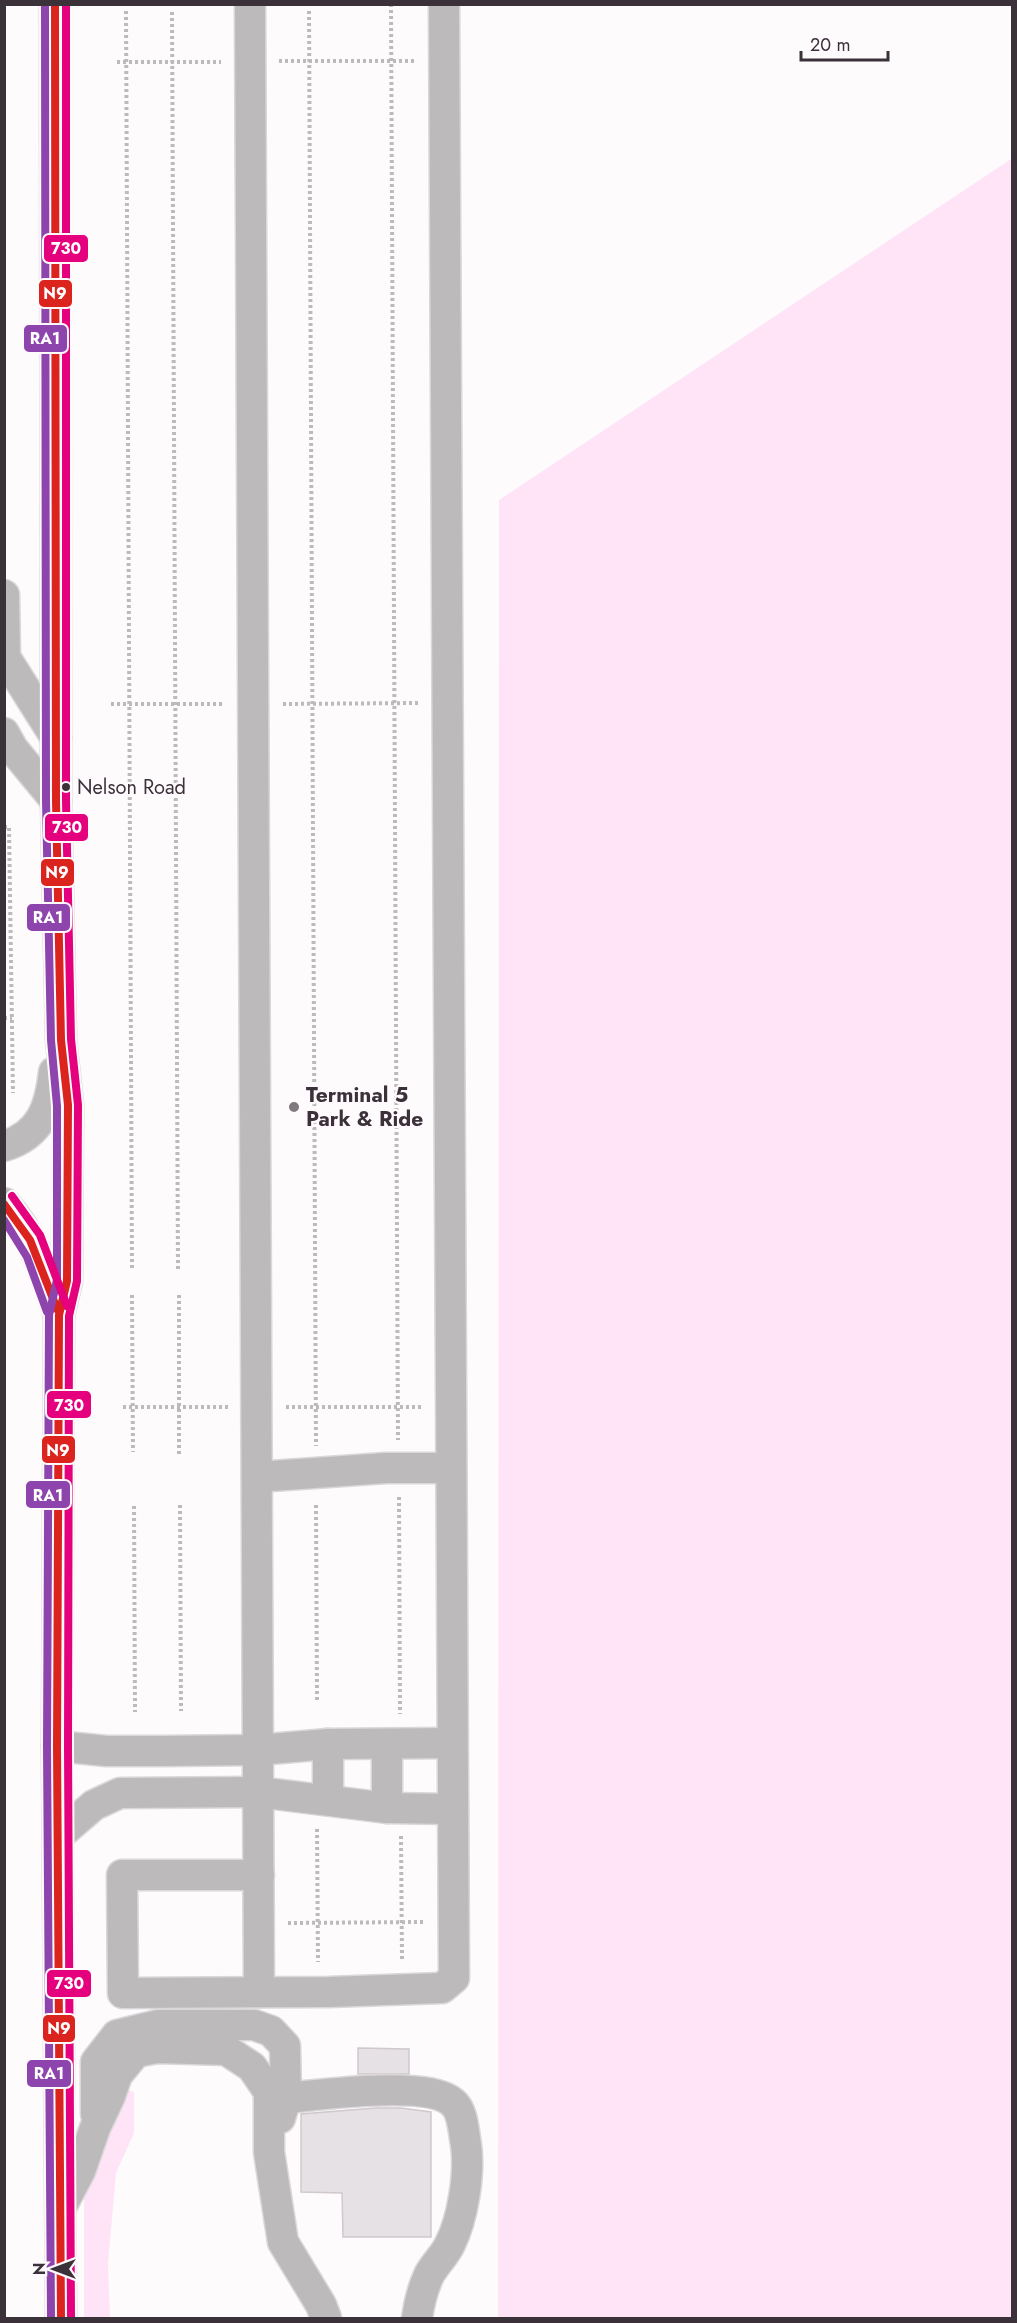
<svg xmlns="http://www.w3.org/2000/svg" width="1017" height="2323" font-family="Jost,sans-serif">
	<rect width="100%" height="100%" fill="#fefbfd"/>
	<g fill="#ffe4f8">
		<polygon points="1011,159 1012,2318 498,2318 499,500"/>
		<polygon points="127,2090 134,2092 134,2133 116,2173 108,2264 110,2318 84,2318 84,2198"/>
	</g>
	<g fill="#e6e1e5" stroke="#cfc8cd" stroke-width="1.5">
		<polygon points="358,2048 409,2049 409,2074 358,2074"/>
		<polygon points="376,2108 401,2108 431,2112 431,2237 343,2237 342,2193 301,2192 301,2114"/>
	</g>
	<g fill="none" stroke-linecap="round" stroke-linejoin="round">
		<g stroke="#dad8da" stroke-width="33">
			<g id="minor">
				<polyline points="55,4 56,801 61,1040 68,1105 67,1281 59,1315 57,1746 61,2318"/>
				<polyline points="250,4 259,1992"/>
				<polyline points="4,595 5,657 56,738"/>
				<polyline points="4,733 13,749 56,801"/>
				<path d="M4 1146C41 1135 50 1107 54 1072"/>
				<path d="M4 1203C34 1235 45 1274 59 1315"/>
				<polyline points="257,1477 386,1468 451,1468"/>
				<polyline points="328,1744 328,1800"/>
				<polyline points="387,1744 387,1808"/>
				<polyline points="57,1746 106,1751 164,1751 258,1750 328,1744 452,1743"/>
				<polyline points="58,1836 94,1805 120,1793 258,1792 387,1808 453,1809"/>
				<polyline points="259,1875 122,1875 123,1993 329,1992 442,1988 454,1978 444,4"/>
				<path d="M286 2098C320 2095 435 2078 456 2106 463 2115 464 2134 466 2145 470 2173 463 2218 450 2244 445 2255 435 2264 429 2275 423 2288 419 2304 417 2318"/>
				<polyline points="96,2114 96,2062 117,2035 158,2025 254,2025 271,2031 285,2046 286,2098 280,2118"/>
				<polyline points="61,2207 80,2171 95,2128 110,2096 117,2075 136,2052 157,2048 226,2050 252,2067 269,2092 269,2152 283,2242 321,2305 326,2318"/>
			</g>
		</g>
		<g stroke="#bdbabc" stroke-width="4" stroke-dasharray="3 3" stroke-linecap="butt">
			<polyline points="391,4 398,1440"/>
			<polyline points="126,11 132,1268"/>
			<polyline points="309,11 316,1446"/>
			<polyline points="172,12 178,1269"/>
			<polyline points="279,61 416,61"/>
			<polyline points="117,62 221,62"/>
			<polyline points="111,704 225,704"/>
			<polyline points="283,704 420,703"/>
			<polyline points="4,827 9,827 13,1093"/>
			<polyline points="4,1018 12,1018"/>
			<polyline points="132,1295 133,1452"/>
			<polyline points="179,1295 179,1454"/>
			<polyline points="123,1407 228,1407"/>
			<polyline points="286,1407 423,1407"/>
			<polyline points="399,1497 400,1714"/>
			<polyline points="180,1505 181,1711"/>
			<polyline points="316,1505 317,1701"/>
			<polyline points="134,1506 135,1712"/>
			<polyline points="317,1829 318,1962"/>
			<polyline points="401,1836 402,1960"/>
			<polyline points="288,1923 425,1922"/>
		</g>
		<use href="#minor" stroke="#bdbabc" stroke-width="30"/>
		<g stroke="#fffafd" stroke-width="12">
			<g id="bus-1">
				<polyline points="55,4 56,801 61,1040 68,1105 67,1281 59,1315 57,1746 61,2318"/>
				<polyline points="4,1204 30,1240 57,1309"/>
			</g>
		</g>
		<g stroke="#fffafd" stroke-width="12">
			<g id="bus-2">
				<polyline points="45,4 46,801 51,1040 57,1106 57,1280 49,1315 47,1746 51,2318"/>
				<polyline points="4,1220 27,1257 47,1312"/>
			</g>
		</g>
		<g stroke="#fffafd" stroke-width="12">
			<g id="bus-3">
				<polyline points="66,4 66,801 71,1039 78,1105 77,1281 69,1316 68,1746 71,2318"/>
				<polyline points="12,1196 40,1235 67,1306"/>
			</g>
		</g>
		<use href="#bus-1" stroke="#dc241f" stroke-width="8"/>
		<use href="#bus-2" stroke="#8e44ad" stroke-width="8"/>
		<use href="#bus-3" stroke="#e5007d" stroke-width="8"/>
	</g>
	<circle fill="#3b3239" stroke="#fffafd" stroke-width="2" cx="66" cy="787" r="5"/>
	<circle fill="#7f787e" stroke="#fffafd" stroke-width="2" cx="294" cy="1107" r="6"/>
	<g text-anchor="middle" stroke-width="4.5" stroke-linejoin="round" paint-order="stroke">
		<g font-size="20" fill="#3b3239" stroke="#fffafd" text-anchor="start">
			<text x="77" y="794">Nelson Road</text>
		</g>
		<g font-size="21" font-weight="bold" fill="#3b3239" stroke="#fffafd" text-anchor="start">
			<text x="306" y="1102">Terminal 5<tspan x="306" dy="24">Park &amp; Ride</tspan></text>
		</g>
	</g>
	<g stroke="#fffafd" stroke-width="2">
		<rect x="43" y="234" width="46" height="29" rx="6" fill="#e5007d"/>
		<rect x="38" y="279" width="35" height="29" rx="6" fill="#dc241f"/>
		<rect x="23" y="324" width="45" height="29" rx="6" fill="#8e44ad"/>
		<rect x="44" y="813" width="45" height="29" rx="6" fill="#e5007d"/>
		<rect x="40" y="858" width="35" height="29" rx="6" fill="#dc241f"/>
		<rect x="26" y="903" width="45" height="29" rx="6" fill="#8e44ad"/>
		<rect x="46" y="1390" width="46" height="29" rx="6" fill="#e5007d"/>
		<rect x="41" y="1435" width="35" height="29" rx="6" fill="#dc241f"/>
		<rect x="25" y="1480" width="46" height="29" rx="6" fill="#8e44ad"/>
		<rect x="46" y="1969" width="46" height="29" rx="6" fill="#e5007d"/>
		<rect x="42" y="2014" width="34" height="29" rx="6" fill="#dc241f"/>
		<rect x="26" y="2059" width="46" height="29" rx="6" fill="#8e44ad"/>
	</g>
	<g font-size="16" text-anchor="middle" font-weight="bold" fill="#fff">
		<text x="66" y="254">730</text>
		<text x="55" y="299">N9</text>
		<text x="45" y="344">RA1</text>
		<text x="67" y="833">730</text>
		<text x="57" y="878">N9</text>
		<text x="48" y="923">RA1</text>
		<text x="69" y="1411">730</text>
		<text x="58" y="1456">N9</text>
		<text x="48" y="1501">RA1</text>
		<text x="69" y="1989">730</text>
		<text x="59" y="2034">N9</text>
		<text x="49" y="2079">RA1</text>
	</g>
	<rect width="1017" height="2323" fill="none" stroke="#3b3239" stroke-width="12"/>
	<g transform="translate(54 2269) rotate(270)" stroke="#fffafd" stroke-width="4.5" paint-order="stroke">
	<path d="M0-4.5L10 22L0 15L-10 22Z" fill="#3b3239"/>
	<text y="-9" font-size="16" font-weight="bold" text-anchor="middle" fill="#3b3239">N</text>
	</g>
	<path d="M801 51v9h87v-9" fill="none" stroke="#3b3239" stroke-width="3"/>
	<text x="810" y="51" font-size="18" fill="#3b3239" stroke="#fffafd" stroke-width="4.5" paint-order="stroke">20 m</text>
</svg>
